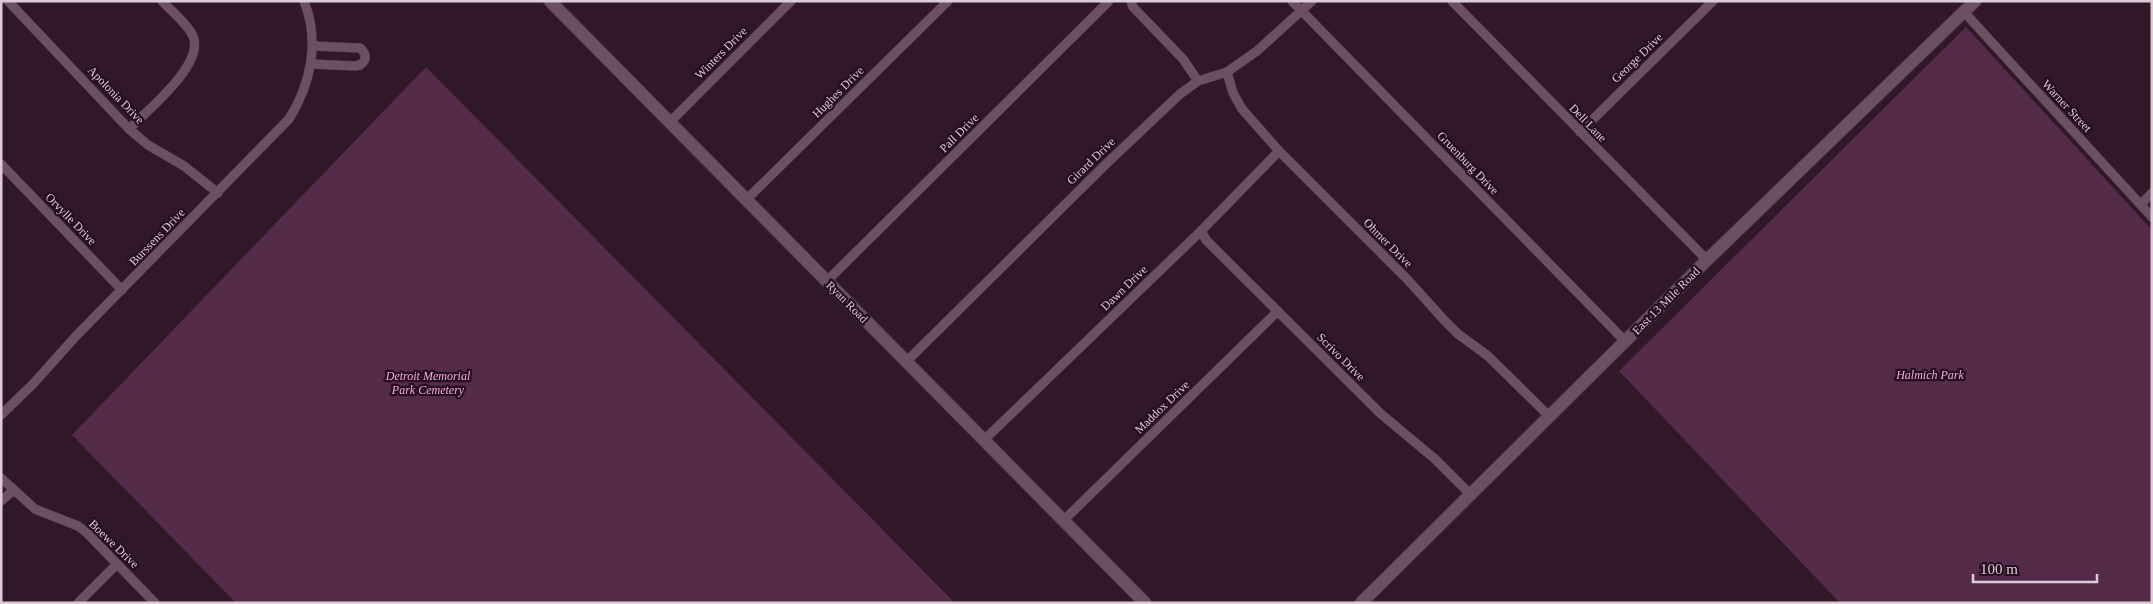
<svg xmlns="http://www.w3.org/2000/svg" width="2153" height="604" font-family="Georgia,serif">
	<rect width="100%" height="100%" fill="#301829"/>
	<g fill="#542b48">
		<polygon points="1966,27 2152,230 2152,603 1840,603 1619,371"/>
		<polygon points="426,67 955,603 236,603 72,435"/>
	</g>
	<g fill="none" stroke-linecap="round" stroke-linejoin="round">
		<g stroke="#473341" stroke-width="10">
			<g id="street">
				<polyline points="8,1 129,129 148,145 184,166 218,193"/>
				<polyline points="1131,1 1133,7 1183,59 1198,81"/>
				<polyline points="1292,1 1625,341"/>
				<polyline points="1452,1 1707,260"/>
				<polyline points="1964,12 2152,217"/>
				<path d="M311 64 355 66 360 65C367 60 367 54 360 48L313 46"/>
				<polyline points="1227,72 1233,93 1242,109 1279,151 1407,279 1444,320 1458,334 1488,356 1550,417"/>
				<polyline points="669,123 791,1"/>
				<path d="M129 129C148 110 205 64 193 36 187 23 172 12 162 1"/>
				<polyline points="1580,132 1713,1"/>
				<polyline points="1,164 122,290"/>
				<polyline points="746,200 948,1"/>
				<polyline points="2141,204 2152,193"/>
				<polyline points="1201,231 1206,240 1381,414 1435,459 1470,494"/>
				<polyline points="827,281 1109,1"/>
				<polyline points="906,362 1106,164 1180,94 1198,81 1227,72 1257,51 1312,1"/>
				<path d="M1 415 33 384 76 336 289 119C311 84 320 41 304 1"/>
				<polyline points="984,440 1201,231 1279,151"/>
				<polyline points="1,478 35,509 78,526 87,533 155,603"/>
				<polyline points="1,501 14,490"/>
				<polyline points="1064,520 1278,311"/>
				<polyline points="78,603 117,564"/>
			</g>
		</g>
		<g stroke="#473341" stroke-width="14">
			<g id="secondary">
				<polyline points="550,1 1145,603"/>
				<polyline points="1361,603 1707,260 1975,1"/>
			</g>
		</g>
		<use href="#street" stroke="#6b4f62" stroke-width="9"/>
		<use href="#secondary" stroke="#6b4f62" stroke-width="12"/>
	</g>
	<g text-anchor="middle" stroke-width="4.5" stroke-linejoin="round" paint-order="stroke">
		<g font-size="12" fill="#ddccd7" stroke="#250f1f">
			<text transform="translate(721 53) rotate(-45)" y="4">Winters Drive</text>
			<text transform="translate(1637 58) rotate(-44)" y="4">George Drive</text>
			<text transform="translate(838 92) rotate(-45)" y="4">Hughes Drive</text>
			<text transform="translate(116 95) rotate(46)" y="4">Apolonia Drive</text>
			<text transform="translate(2067 106) rotate(47)" y="4">Warner Street</text>
			<text transform="translate(1588 123) rotate(46)" y="4">Dell Lane</text>
			<text transform="translate(959 133) rotate(-45)" y="4">Pall Drive</text>
			<text transform="translate(1091 161) rotate(-44)" y="4">Girard Drive</text>
			<text transform="translate(1468 163) rotate(46)" y="4">Gruenburg Drive</text>
			<text transform="translate(71 219) rotate(46)" y="4">Orvylle Drive</text>
			<text transform="translate(157 237) rotate(-46)" y="4">Burssens Drive</text>
			<text transform="translate(1388 243) rotate(45)" y="4">Ohmer Drive</text>
			<text transform="translate(1124 288) rotate(-44)" y="4">Dawn Drive</text>
			<text transform="translate(1666 301) rotate(-45)" y="4">East 13 Mile Road</text>
			<text transform="translate(847 302) rotate(45)" y="4">Ryan Road</text>
			<text transform="translate(1341 357) rotate(45)" y="4">Scrivo Drive</text>
			<text transform="translate(1162 407) rotate(-44)" y="4">Maddox Drive</text>
			<text transform="translate(114 544) rotate(44)" y="4">Boewe Drive</text>
		</g>
		<g font-size="12" font-style="italic" fill="#f5acde" stroke="#250f1f">
			<text x="1930" y="379">Halmich Park</text>
			<text x="428" y="380">Detroit Memorial<tspan x="428" dy="14">Park Cemetery</tspan></text>
		</g>
	</g>
	<rect width="2153" height="604" fill="none" stroke="#ddccd7" stroke-width="5"/>
	<path d="M1973 574v8h124v-8" fill="none" stroke="#ddccd7" stroke-width="2.5"/>
	<text x="1980" y="574" font-size="15" fill="#ddccd7" stroke="#250f1f" stroke-width="4" paint-order="stroke">100 m</text>
</svg>
